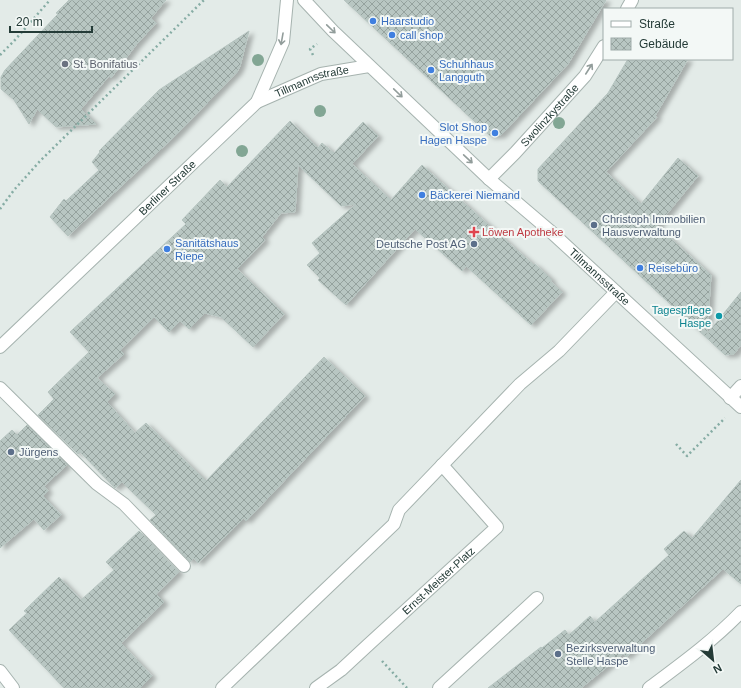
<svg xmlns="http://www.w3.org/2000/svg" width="741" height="688" font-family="Arial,sans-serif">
	<defs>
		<pattern id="building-cross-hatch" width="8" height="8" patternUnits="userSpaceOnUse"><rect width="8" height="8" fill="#b8c6c2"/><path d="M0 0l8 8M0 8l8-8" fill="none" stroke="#95a29e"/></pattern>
		<filter id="shadow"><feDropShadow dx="4.5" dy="2.5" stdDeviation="2" flood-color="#0004"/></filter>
	</defs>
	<rect width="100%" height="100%" fill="#e3ebe8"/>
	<g fill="url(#building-cross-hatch)" stroke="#b6c4c0" filter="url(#shadow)">
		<polygon points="69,0 166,0 151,18 156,23 136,45 111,78 109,76 81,109 96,124 56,127 37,109 29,124 14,100 1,89 1,77 5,70 58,14 56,13"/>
		<polygon points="344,0 606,0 568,64 501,135 490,136"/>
		<polygon points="249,31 240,66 237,72 177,134 68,236 50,217 64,199 66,201 99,170 92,162 100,152 99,151 159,90"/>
		<polygon points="628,59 688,59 655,116 657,117 606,172 641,204 678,158 698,176 657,226 711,275 707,334 741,292 741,345 734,354 725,355 538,181 538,169 608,93"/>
		<polygon points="290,121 318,148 322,143 334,153 363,122 378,136 352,164 391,200 422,165 511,245 534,265 535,264 552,280 550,281 562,292 531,325 466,266 462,271 415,229 346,305 318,280 320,278 307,265 320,253 312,243 356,204 341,206 298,165 295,212 281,213 262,237 265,240 237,269 284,314 253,347 221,317 205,313 189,329 180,321 169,332 154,317 120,350 124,354 97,378 115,394 107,402 135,433 146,423 206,481 324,357 365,396 246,521 244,518 198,563 194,558 190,562 150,520 156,515 122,482 115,488 80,452 78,454 38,415 54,399 48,392 89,352 70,332 186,224 182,220 220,180 227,187"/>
		<polygon points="27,425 67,465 44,486 48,491 43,496 61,515 44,530 34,519 0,548 0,441 12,430 17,435"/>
		<polygon points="741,480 741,584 723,569 626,657 623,654 581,688 488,688 541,647 542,648 565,630 569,635 590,616 595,622 669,555 664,549 684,531 692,538"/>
		<polygon points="139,531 179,572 156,594 164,602 121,643 152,676 140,688 64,688 9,630 27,613 24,611 59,577 81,600 114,570 106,562"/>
	</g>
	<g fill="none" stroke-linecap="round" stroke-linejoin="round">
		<g stroke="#a6b3af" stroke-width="14">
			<g id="minor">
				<path id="s1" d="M304 0 333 31 489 179 549 230 741 407"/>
				<polyline points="627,9 632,0"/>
				<path id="s2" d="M257 102 321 74 369 66"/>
				<path id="s3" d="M489 179 515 153 585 76 604 46"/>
				<path id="s4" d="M0 347 257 102 283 42 287 0"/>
				<polyline points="0,388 97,484 124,504 184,566"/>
				<polyline points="730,398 741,386"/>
				<polyline points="0,671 13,688"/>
				<polyline points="222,688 394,524 399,510 520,384 559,351 616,292"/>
				<path id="s5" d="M316 688 341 670 368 645 497 527 442 465"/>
				<polyline points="439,688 537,598"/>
				<path d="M649 688C681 664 713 641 741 612"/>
			</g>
		</g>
		<g stroke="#86aca4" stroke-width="2.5" stroke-dasharray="2 3" stroke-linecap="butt">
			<polyline points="0,55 14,41 50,0"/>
			<polyline points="313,55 310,49 317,44"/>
			<polyline points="0,209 14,190 41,160 204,0"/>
			<polyline points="676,444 687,456 725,418"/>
			<polyline points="382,661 407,688"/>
		</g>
		<use href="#minor" stroke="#fff" stroke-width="12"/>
	</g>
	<g fill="#82a694">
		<circle cx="258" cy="60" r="6"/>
		<circle cx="320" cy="111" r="6"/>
		<circle cx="559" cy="123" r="6"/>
		<circle cx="242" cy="151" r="6"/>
	</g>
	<defs><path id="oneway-shaft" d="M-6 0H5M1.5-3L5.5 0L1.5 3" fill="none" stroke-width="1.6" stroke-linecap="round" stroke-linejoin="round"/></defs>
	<g stroke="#929d9b">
		<use href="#oneway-shaft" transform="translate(331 29) rotate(44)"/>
		<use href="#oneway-shaft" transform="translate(282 39) rotate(100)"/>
		<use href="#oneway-shaft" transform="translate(589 69) rotate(-57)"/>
		<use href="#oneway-shaft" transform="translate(398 93) rotate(44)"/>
		<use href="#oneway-shaft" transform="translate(468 159) rotate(43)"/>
	</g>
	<g fill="#3f7fe0" stroke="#f3f8f6" stroke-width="1.5">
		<circle cx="373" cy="21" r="4"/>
		<circle cx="392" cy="35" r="4"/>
		<circle cx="431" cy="70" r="4"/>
		<circle cx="495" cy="133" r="4"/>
		<circle cx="422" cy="195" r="4"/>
		<circle cx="167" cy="249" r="4"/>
		<circle cx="640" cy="268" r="4"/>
	</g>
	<circle fill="#6b7280" stroke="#f3f8f6" stroke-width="1.5" cx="65" cy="64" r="4"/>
	<g fill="#5c6f8a" stroke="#f3f8f6" stroke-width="1.5">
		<circle cx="594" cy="225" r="4"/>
		<circle cx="474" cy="244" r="4"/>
		<circle cx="11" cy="452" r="4"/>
		<circle cx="558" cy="654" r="4"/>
	</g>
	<path fill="#e0444e" stroke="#f3f8f6" stroke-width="1.5" d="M472 226h4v4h4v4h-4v4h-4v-4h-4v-4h4z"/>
	<circle fill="#0f9aa8" stroke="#f3f8f6" stroke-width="1.5" cx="719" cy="316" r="4"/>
	<g text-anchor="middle" stroke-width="4" stroke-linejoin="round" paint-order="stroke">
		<g font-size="11" fill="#366cbe" stroke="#f3f8f6" text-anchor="start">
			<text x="381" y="25">Haarstudio</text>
			<text x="400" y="39">call shop</text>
			<text x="439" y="68">Schuhhaus<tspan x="439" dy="13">Langguth</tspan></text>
			<text x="487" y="131" text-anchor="end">Slot Shop<tspan x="487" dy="13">Hagen Haspe</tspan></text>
			<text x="430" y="199">Bäckerei Niemand</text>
			<text x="175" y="247">Sanitätshaus<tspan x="175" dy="13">Riepe</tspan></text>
			<text x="648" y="272">Reisebüro</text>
		</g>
		<g font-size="11" fill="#5b616d" stroke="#f3f8f6" text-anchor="start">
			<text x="73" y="68">St. Bonifatius</text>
		</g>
		<g font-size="11" fill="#243b37" stroke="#f3f8f6">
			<text dy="4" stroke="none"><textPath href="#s2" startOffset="59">Tillmannsstraße</textPath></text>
			<text dy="4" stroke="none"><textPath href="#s3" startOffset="88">Swolinzkystraße</textPath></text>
			<text dy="4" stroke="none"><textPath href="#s4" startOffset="231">Berliner Straße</textPath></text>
			<text dy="4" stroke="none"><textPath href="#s1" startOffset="405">Tillmannsstraße</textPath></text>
			<text dy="4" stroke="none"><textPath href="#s5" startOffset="163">Ernst-Meister-Platz</textPath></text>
		</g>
		<g font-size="11" fill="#4e5e75" stroke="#f3f8f6" text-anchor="start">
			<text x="602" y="223">Christoph Immobilien<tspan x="602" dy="13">Hausverwaltung</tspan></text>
			<text x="466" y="248" text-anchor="end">Deutsche Post AG</text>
			<text x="19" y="456">Jürgens</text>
			<text x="566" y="652">Bezirksverwaltung<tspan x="566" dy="13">Stelle Haspe</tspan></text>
		</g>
		<g font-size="11" fill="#be3a42" stroke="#f3f8f6" text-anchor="start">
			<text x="482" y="236">Löwen Apotheke</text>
		</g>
		<g font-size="11" fill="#0d838f" stroke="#f3f8f6" text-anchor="end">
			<text x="711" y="314">Tagespflege<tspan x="711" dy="13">Haspe</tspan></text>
		</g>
	</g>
	<rect x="603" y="8" width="130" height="52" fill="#f3f8f6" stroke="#a0acaa"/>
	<rect x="611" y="21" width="20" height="6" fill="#ffffff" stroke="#a0acaa"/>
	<text x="639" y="28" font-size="12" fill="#243b37">Straße</text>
	<rect x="611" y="38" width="20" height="12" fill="url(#building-cross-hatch)" stroke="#a0acaa"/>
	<text x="639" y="48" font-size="12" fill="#243b37">Gebäude</text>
	<g transform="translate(713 660) rotate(152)" stroke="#f3f8f6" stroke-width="3" paint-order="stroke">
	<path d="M0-3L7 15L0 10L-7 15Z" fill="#243b37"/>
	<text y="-6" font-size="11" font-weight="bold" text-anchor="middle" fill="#243b37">N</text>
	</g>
	<path d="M10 26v6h82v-6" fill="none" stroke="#243b37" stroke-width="2"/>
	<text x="16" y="26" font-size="12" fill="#243b37" stroke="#f3f8f6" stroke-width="3" paint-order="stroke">20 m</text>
</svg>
